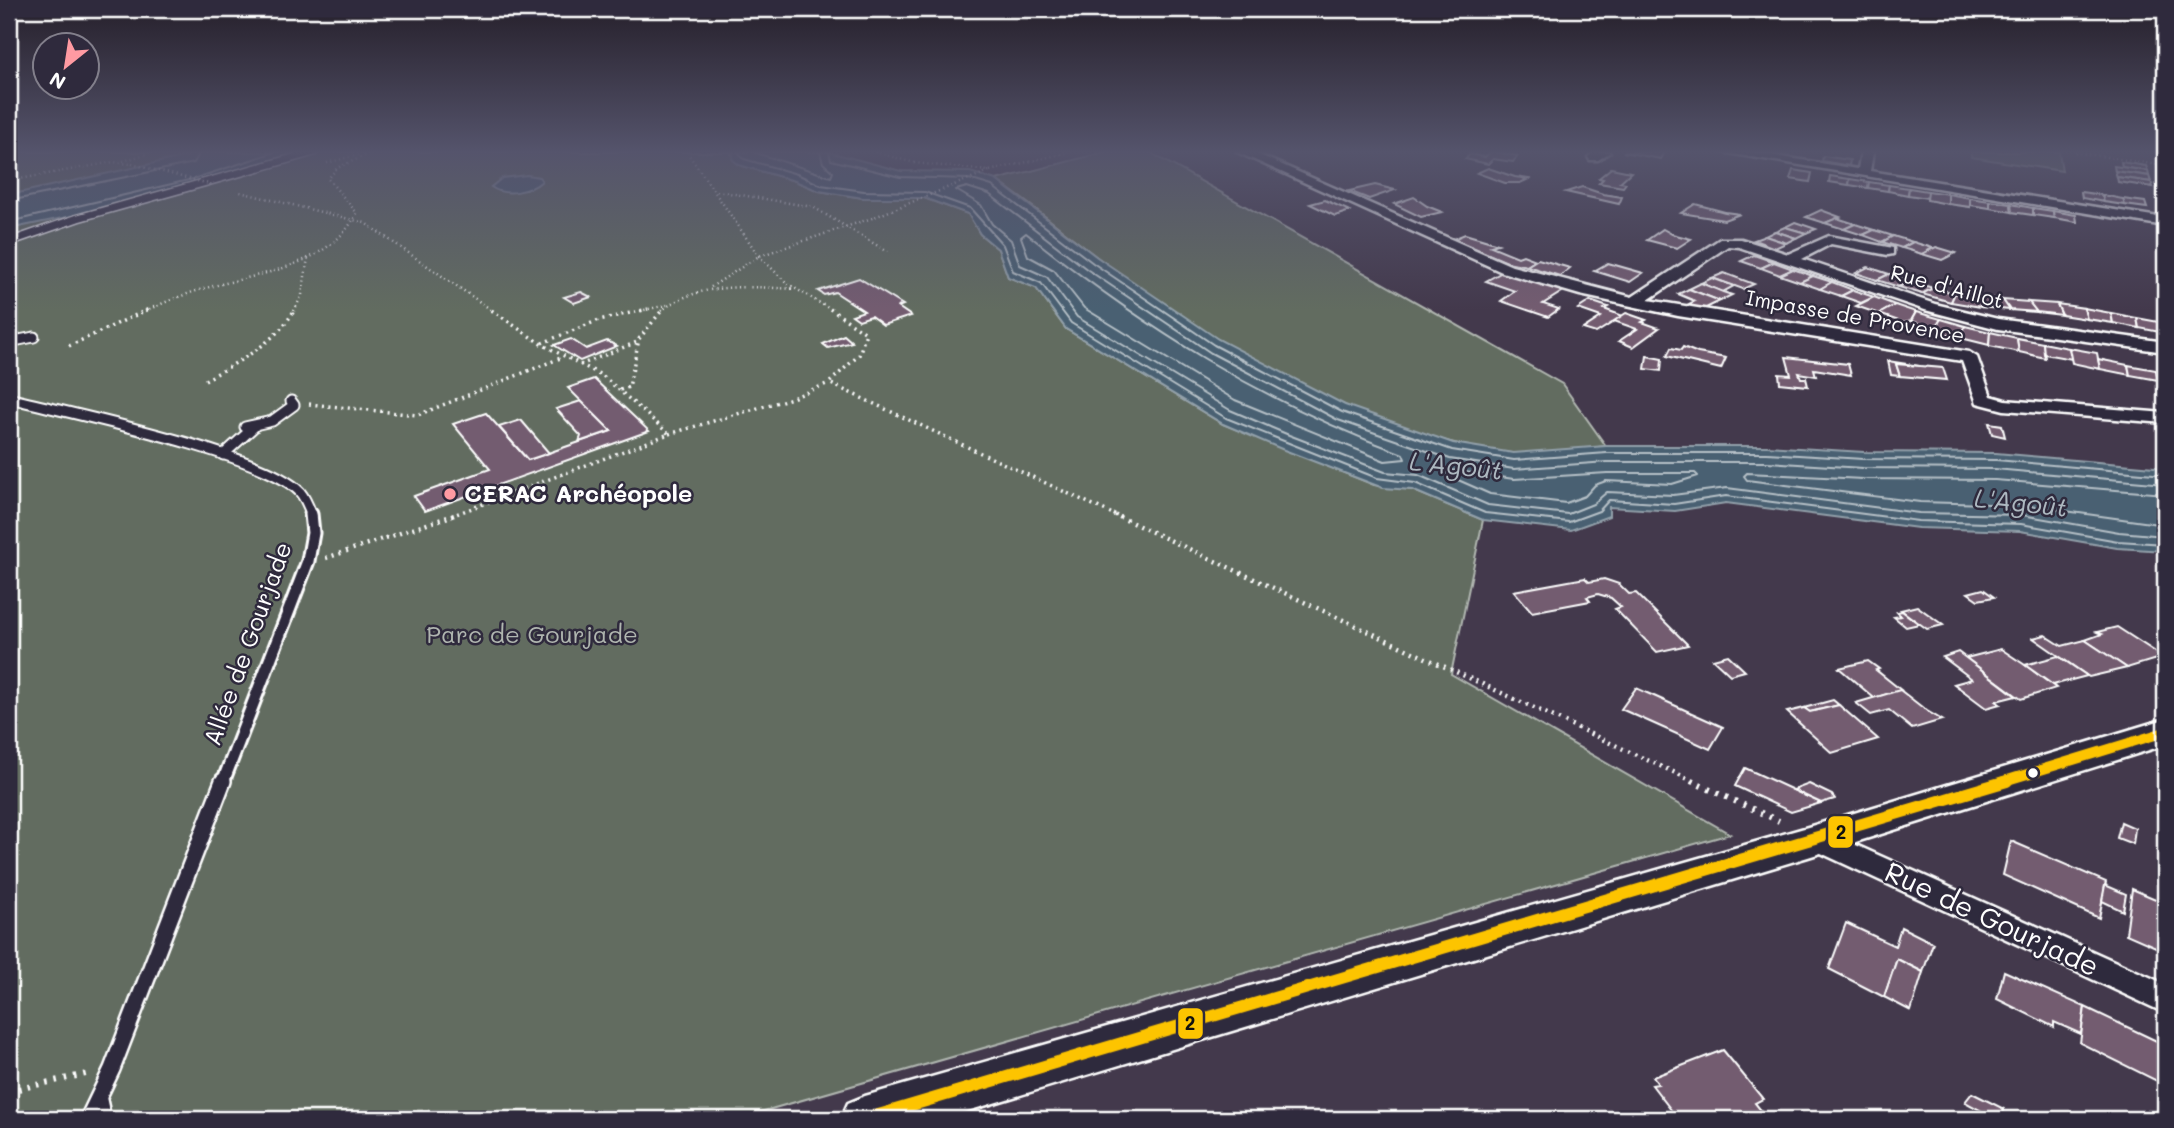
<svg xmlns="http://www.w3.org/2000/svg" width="2174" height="1128" font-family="Mali,sans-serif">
	<rect width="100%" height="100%" fill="#43394c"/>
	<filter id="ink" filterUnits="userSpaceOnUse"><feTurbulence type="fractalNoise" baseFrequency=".0143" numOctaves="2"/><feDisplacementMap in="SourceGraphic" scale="14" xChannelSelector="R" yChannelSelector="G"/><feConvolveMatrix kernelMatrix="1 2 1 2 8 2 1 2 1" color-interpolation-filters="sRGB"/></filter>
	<g filter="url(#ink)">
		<g fill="#626c61" stroke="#b0b6b0" stroke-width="2">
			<polygon points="9,152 734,152 731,154 739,165 795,181 819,191 863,198 924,198 968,214 980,234 998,249 1008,277 1036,288 1066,329 1223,424 1374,485 1412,490 1483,520 1451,674 1730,834 736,1119 9,1119"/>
			<path d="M1105 152H1149L1562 384 1606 446C1576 449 1541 456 1511 453 1372 438 1207 341 1097 257 1063 231 1031 204 996 180Z"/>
			<polygon points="1971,152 2059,152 2062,171 1971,157"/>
		</g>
		<g fill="#496172" stroke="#92a0aa" stroke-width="2">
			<polygon points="205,152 299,152 82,214 9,229 9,195"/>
			<polygon points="734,152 829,152 901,171 970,172 996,180 1097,257 1218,339 1345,405 1453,443 1513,453 1606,446 1767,446 1864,452 1996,453 2165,468 2165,551 2117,548 2020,531 1918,528 1726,503 1675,511 1609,507 1609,516 1571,530 1483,520 1412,490 1383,488 1284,450 1223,424 1066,329 1036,288 1008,277 998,249 980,234 968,214 924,198 863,198 819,191 795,181 739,165 732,159"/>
			<path d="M527 175 539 177 542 181C530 192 505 197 491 187L502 178Z"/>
		</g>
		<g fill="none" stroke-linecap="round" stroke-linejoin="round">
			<g stroke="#b6c0c7" stroke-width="2">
				<polyline points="738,152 744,159 797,174 821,185 864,191 925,192 970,208 1003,245 1013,271 1041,283 1071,323 1226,418 1377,478 1415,483 1485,513 1569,522 1599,511 1609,500 1674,504 1726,496 1918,521 2021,524 2118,541 2165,544"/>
				<polyline points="753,152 831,177 833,172 823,163 820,152"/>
				<polyline points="829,152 831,160 900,177 969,179 992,186 1093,263 1214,345 1342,412 1452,450 1514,460 1607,453 1767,453 1863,459 1996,460 2165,475"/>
				<polyline points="9,201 194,163 200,152"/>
				<polyline points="9,222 193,179 275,152"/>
				<path d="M1026 233C1142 326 1263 403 1403 454L1405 459 1385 461 1235 400 1084 308 1054 270 1028 256 1021 237Z"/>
				<polygon points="1451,470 1514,479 1607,473 1695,473 1698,476 1672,484 1606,481 1595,485 1585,496 1566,503 1490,494 1449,476 1447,472"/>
				<polyline points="2165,484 1995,469 1863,468 1767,462 1607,462 1514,469 1450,459 1338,420 1211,353 1088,270 989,194 967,187 956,190 981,205 992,224 1011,240 1020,265 1047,277 1077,317 1230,410 1289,435 1385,472 1418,475 1488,505 1568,514 1593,504 1607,492 1673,495 1727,488 1919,513 2022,515 2119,532 2165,536"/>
				<polyline points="2165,494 1995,480 1863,479 1747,473 1744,476 1747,480 1920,502 2023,505 2165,525"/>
			</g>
		</g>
		<g fill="#735c70" stroke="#fff" stroke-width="2">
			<polygon points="1490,152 1496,152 1518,156 1513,162 1493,159 1488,164 1465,159 1470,154 1485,157"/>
			<polygon points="1623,152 1665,152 1661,159"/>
			<polygon points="1823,156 1850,160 1849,166 1822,161"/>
			<polygon points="2121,162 2146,166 2148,171 2122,167"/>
			<polygon points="2114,166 2148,171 2149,176 2115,171"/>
			<polygon points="1488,168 1515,177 1529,179 1520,183 1505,183 1477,173"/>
			<polygon points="1611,168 1631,172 1620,182 1626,183 1623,187 1599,183 1603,179 1599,178"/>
			<polygon points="1793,170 1812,173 1810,182 1790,179"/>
			<polygon points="2115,171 2149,176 2151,182 2117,177"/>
			<polygon points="1830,176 1850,179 1849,185 1829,182"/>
			<polygon points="2117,177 2151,182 2153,187 2118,182"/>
			<polygon points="1850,179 1869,182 1868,188 1849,185"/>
			<polygon points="1869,182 1889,185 1888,191 1868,188"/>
			<polygon points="1375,185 1395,190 1369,199 1349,191"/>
			<polygon points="1889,185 1909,188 1908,195 1888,191"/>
			<polygon points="1582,187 1603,194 1622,197 1619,204 1566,192"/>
			<polygon points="1909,188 1928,191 1928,198 1908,195"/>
			<polygon points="1928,191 1948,194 1948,204 1927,200"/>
			<polygon points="2081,192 2102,195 2104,202 2082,198"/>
			<polygon points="1948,194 1970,198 1970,207 1948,204"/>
			<polygon points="2102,195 2123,199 2125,205 2104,202"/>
			<polygon points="1414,197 1427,206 1442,212 1421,217 1394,204"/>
			<polygon points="1970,198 1990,201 1990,208 1970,205"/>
			<polygon points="2123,199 2145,202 2147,208 2125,205"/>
			<polygon points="1325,200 1350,211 1335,216 1310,204"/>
			<polygon points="1990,201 2011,204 2012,212 1990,208"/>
			<polygon points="1695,204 1725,212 1740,214 1724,220 1681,213"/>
			<polygon points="2011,204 2033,208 2033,215 2012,212"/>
			<polygon points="2033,208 2053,211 2054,218 2033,215"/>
			<polygon points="1821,210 1840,217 1825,223 1806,217"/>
			<polygon points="2053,211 2076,215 2077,222 2054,218"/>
			<polygon points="1837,218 1855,224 1844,229 1825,223"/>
			<polygon points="1795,222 1816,229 1806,233 1785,227"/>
			<polygon points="1855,224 1874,230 1863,235 1844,229"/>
			<polygon points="1785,227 1806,233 1796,238 1775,231"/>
			<polygon points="1663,229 1672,234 1691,239 1677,248 1647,240"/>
			<polygon points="1874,230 1893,236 1882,242 1863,235"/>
			<polygon points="1775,231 1796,238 1786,243 1765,236"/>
			<polygon points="1465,234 1498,244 1491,246 1518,257 1523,255 1536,260 1527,266 1507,262 1453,239"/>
			<polygon points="1765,236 1786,243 1775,248 1754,240"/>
			<polygon points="1893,236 1913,242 1902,248 1882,242"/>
			<polygon points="1913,242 1933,248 1922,254 1902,248"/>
			<polygon points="1936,247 1956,253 1942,260 1922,254"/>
			<polygon points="1754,255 1774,262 1761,268 1741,261"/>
			<polygon points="1538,259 1570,268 1560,276 1527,266"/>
			<polygon points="1774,262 1793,269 1780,275 1761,268"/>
			<polygon points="1608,263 1643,273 1630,282 1594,271"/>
			<polygon points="1868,267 1889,274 1877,280 1856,273"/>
			<polygon points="1793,269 1813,276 1800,282 1780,275"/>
			<polygon points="1504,271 1565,290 1543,304 1559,309 1548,317 1501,301 1515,291 1486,281"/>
			<polygon points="1724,273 1754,284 1743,289 1712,278"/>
			<polygon points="1889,274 1910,281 1899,287 1877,280"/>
			<polygon points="1813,276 1832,282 1820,289 1800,282"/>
			<polygon points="859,278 903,305 898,307 911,316 883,325 871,316 859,320 852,315 864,311 835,292 824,295 818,291"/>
			<polygon points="1712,278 1734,286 1723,292 1701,283"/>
			<polygon points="1910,281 1933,288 1922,294 1899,287"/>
			<polygon points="1832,282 1853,290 1841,296 1820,289"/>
			<polygon points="1701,283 1723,292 1732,295 1720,301 1689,289"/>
			<polygon points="1933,288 1955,293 1951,302 1922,294"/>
			<polygon points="1689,289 1720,301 1702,310 1683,307 1695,301 1678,294"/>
			<polygon points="1853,290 1874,297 1861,303 1841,296"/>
			<polygon points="581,292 591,297 574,303 564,297"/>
			<polygon points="1955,293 1979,297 1981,307 1951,302"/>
			<polygon points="1874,297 1895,305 1879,314 1856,306"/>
			<polygon points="1979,297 2003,300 2010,310 1981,307"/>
			<polygon points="2003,300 2029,302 2037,312 2010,310"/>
			<polygon points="1590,301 1608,307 1604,309 1623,316 1596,333 1583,329 1601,317 1578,309"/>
			<polygon points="2029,302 2057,304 2062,315 2037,312"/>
			<polygon points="2057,304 2084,308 2087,319 2062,315"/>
			<polygon points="1895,305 1916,312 1911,321 1904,323 1879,314"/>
			<polygon points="2084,308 2111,313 2113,323 2087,319"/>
			<polygon points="1916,312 1941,319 1936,328 1911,321"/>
			<polygon points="1626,313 1646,320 1642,322 1659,328 1633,347 1619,341 1637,329 1614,321"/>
			<polygon points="2111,313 2137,318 2139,328 2113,323"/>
			<polygon points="2137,318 2164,323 2165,333 2139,328"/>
			<polygon points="1941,319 1965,326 1961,338 1933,331"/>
			<polygon points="1965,326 1990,332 1989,345 1961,338"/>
			<polygon points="1990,332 2017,338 2019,352 1989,346"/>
			<polygon points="844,335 852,342 828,348 823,344"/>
			<polygon points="2017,338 2043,343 2045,358 2019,352"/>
			<polygon points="571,339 586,349 607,341 617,346 580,361 554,345"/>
			<polygon points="2043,343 2069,348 2072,359 2044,354"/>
			<polygon points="1683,347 1698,353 1726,358 1721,369 1667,356 1671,348 1681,350"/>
			<polygon points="2069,348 2097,353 2100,369 2072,363"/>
			<polygon points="1647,356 1662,359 1661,371 1645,369"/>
			<polygon points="1786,357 1848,364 1851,375 1814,369 1816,376 1799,373 1801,378 1806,378 1808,386 1780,383 1779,374 1791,375"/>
			<polygon points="2098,359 2128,365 2130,375 2100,369"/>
			<polygon points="1888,361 1919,366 1920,368 1896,364 1900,376 1891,375"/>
			<polygon points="1896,364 1943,368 1947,380 1900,376"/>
			<polygon points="2128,365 2156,370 2158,380 2130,375"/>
			<polygon points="594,379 649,431 425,511 414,496 490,469 453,424 486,413 528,460 611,431 568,388"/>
			<polygon points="581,401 611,431 579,442 581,436 556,409"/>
			<polygon points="521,420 549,453 528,460 499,427"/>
			<polygon points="1989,423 2002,425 2005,437 1992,434"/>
			<polygon points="1585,578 1589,582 1604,579 1619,584 1629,594 1636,593 1688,645 1657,652 1615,609 1621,607 1611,598 1598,594 1587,597 1590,601 1532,612 1514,591"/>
			<polygon points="1983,589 1994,597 1978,600 1968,593"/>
			<polygon points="1917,606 1943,625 1927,629 1901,610"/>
			<polygon points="1902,611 1919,624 1906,627 1894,617 1901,616 1897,612"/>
			<polygon points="2117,627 2163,657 2127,668 2085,640 2102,634 2097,632"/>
			<polygon points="2045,635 2062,646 2085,640 2127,668 2089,677 2033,638"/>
			<polygon points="2001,649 2025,665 2056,688 2021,699 1966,658"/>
			<polygon points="1958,652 1966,658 2016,696 1996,701 2000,704 1986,708 1954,684 1972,679 1943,657"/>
			<polygon points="1728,655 1745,671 1730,675 1713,659"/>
			<polygon points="2058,656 2086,675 2087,676 2053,685 2025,665"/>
			<polygon points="1868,661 1879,669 1876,670 1901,690 1874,698 1839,668"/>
			<polygon points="1636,688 1723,727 1710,749 1621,709"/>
			<polygon points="1900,690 1927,711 1942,720 1912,729 1889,710 1871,715 1856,703"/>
			<polygon points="1833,700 1839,705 1810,712 1804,708"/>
			<polygon points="1839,705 1878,739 1832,753 1787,712 1804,708 1810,712"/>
			<polygon points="1745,768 1793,790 1821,803 1791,812 1735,786"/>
			<polygon points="1809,784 1832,795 1835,799 1821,803 1793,790"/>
			<polygon points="2121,822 2135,828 2133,844 2117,838"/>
			<polygon points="2011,841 2106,882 2099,918 2003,875"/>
			<polygon points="2105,885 2126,894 2123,911 2102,901"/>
			<polygon points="2132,889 2158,900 2159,904 2165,907 2165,947 2158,944 2158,948 2126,934"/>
			<polygon points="1846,923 1895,946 1901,927 1933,943 1923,972 1897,959 1884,997 1829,969"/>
			<polygon points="1897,959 1923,972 1911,1011 1884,997"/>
			<polygon points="2004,971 2085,1007 2081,1034 2054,1022 2054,1027 1997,999"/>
			<polygon points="2085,1007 2165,1045 2165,1085 2080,1043"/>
			<polygon points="1723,1050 1763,1099 1755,1103 1768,1119 1678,1119 1652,1085 1658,1084 1653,1077"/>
			<polygon points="1972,1093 2004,1109 2003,1119 1996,1119 1965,1102"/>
		</g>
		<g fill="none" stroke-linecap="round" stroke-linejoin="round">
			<g stroke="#fff" stroke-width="10">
				<polyline id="lane-far3" points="9,242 78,218 314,152"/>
			</g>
			<g stroke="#fff" stroke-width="13">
				<g id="lane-far2">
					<polyline points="9,342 34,337"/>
					<path d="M9 398C68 413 263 453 300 492 306 499 309 508 312 516"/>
					<polyline points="245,427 272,421 294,405 291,401"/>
					<polyline points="223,455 254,427"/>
				</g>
			</g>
			<g stroke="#fff" stroke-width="17">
				<polyline id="lane-far1" points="223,782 308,561 313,533 311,514"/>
			</g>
			<g stroke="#fff" stroke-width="20">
				<g id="lane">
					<polyline points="99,1100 103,1119"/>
					<polyline points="88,1119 112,1069 223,781"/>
				</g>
			</g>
			<g stroke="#fff" stroke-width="5">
				<g id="street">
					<polygon points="1237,152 1253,152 1512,266 1632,297 1720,239 1741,239 1788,254 1829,236 1893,248 1893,254 1888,255 1831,244 1802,259 1935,304 1998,319 2165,342 2165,352 1998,329 1925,310 1739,247 1728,246 1648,300 1969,352 1977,357 1991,396 2005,400 2165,413 2165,423 2004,410 1977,403 1962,361 1678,316 1580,295 1502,272"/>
					<polygon points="1594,152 1610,152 1598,160 1590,160 1588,157"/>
					<polygon points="1722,152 1752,152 1858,169 1861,152 1873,152 1870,171 2165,218 2165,226"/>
					<polygon points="1818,828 2165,984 2165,1013 1808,847 1804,839 1808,831"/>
				</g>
			</g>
			<g stroke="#fff" stroke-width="5">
				<polygon id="secondary" points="2165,719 2165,745 1808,857 941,1119 841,1119 848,1103 865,1096 1808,827"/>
			</g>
			<g stroke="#fff" stroke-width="2.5" stroke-dasharray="1 3.5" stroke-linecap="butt">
				<polyline points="373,152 337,168 328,179 357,213 353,220 365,223 493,311"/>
				<polyline points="687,152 759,256 788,284 833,311"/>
				<polyline points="875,152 915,163 989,171 1069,152"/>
				<polyline points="2075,152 2165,166"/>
				<polyline points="123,161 152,152"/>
				<polyline points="327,163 367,152"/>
				<polyline points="9,181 113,162 132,164"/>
				<polyline points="717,191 813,207 888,252"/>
				<polyline points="711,287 759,256 872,218 989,171"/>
				<path d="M145 311C165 302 185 294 206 288 256 274 323 268 353 220L240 192"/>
				<polyline points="294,311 302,295 308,258"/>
				<polyline points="640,311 667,305"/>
				<path d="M661 311C699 281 750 287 796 289"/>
			</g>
			<g stroke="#fff" stroke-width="3.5" stroke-dasharray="2 4.5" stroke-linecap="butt">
				<polyline points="830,309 866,333 859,355 829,383 1117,516"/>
				<polyline points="542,343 599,320 648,309"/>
				<polyline points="69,346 149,309"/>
				<polyline points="580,365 637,342"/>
				<path d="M205 380C238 362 276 343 295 309"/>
				<polyline points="620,390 629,387 639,339 663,309"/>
				<polyline points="309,404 418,415 563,357"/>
				<polyline points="669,434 792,398 829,383"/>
				<polyline points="451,516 669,434 603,376 541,344 490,309"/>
			</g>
			<g stroke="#fff" stroke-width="4.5" stroke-dasharray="2 5" stroke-linecap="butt">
				<polyline points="1113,514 1695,782"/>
				<polyline points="326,558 457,514"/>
			</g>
			<g stroke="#fff" stroke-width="6" stroke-dasharray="2.5 7" stroke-linecap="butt">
				<polyline points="1691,781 1779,821"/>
				<polyline points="9,1091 86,1074"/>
			</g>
			<use href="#lane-far3" stroke="#2f2a3d" stroke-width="7"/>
			<use href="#lane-far2" stroke="#2f2a3d" stroke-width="9"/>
			<use href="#lane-far1" stroke="#2f2a3d" stroke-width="11"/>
			<use href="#lane" stroke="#2f2a3d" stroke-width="15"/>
			<use href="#street" fill="#2f2a3d" fill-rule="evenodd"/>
			<use href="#secondary" fill="#2f2a3d" fill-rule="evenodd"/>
			<polyline stroke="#fff" stroke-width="2.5" stroke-dasharray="1 3.5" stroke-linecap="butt" points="132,164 213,185"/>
			<g stroke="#2f2a3d" stroke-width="15">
				<polyline id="bus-1-far1" points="2001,782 2165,732"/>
			</g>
			<g stroke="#2f2a3d" stroke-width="18">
				<polyline id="bus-1" points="865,1119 2007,781"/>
			</g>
			<use href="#bus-1-far1" stroke="#fdc400" stroke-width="10"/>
			<use href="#bus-1" stroke="#fdc400" stroke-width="12"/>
		</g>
	</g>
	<linearGradient id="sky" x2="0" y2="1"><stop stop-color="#251f2a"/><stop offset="0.49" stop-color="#55546c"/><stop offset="1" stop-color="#55546c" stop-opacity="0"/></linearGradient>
	<rect width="2174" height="310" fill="url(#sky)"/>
	<circle fill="#ff9aa2" stroke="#2f2a3d" stroke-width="2.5" cx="450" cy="494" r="7"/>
	<circle fill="#fff" stroke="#2f2a3d" stroke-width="2.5" cx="2033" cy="773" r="6"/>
	<g text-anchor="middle" stroke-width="5" stroke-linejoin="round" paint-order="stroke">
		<g font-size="21" fill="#fff" stroke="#2f2a3d">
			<text transform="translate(1947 287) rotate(15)" y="7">Rue d'Aillot</text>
			<text transform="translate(1855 317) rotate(10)" y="7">Impasse de Provence</text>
		</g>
		<g font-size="24" font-weight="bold" fill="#fff" stroke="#2f2a3d" text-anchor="start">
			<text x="464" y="502">CERAC Archéopole</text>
		</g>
		<g font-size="24" fill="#b0b6b0" stroke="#2f2a3d">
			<text x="532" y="643">Parc de Gourjade</text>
		</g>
		<g font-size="24" fill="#fff" stroke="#2f2a3d">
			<text transform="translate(248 644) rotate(-70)" y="8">Allée de Gourjade</text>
		</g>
		<g font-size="26" font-style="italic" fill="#adb8c0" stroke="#2f2a3d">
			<text transform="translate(1456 466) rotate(6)" y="9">L'Agoût</text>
			<text transform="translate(2021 503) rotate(6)" y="9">L'Agoût</text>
		</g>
		<g font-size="28" fill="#fff" stroke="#2f2a3d">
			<text transform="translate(1992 919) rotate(25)" y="10">Rue de Gourjade</text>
		</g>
	</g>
	<g stroke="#2f2a3d" stroke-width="2.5">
		<rect x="1827" y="815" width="27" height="34" rx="7" fill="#fdc400"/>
		<rect x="1177" y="1007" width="27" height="33" rx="7" fill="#fdc400"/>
	</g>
	<g font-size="19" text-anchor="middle" font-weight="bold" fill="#111">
		<text x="1841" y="839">2</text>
		<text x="1190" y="1030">2</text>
	</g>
	<rect width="2174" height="1128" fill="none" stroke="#2f2a3d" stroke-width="35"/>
	<rect x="18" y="18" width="2139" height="1093" fill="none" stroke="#fff" stroke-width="2.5" filter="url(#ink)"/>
	<g transform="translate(66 66) rotate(210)"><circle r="33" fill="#2f2a3d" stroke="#827f8b" stroke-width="2"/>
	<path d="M0-5L12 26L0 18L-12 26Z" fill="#ff9aa2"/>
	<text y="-10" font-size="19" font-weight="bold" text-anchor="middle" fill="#ffffff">N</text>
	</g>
</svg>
